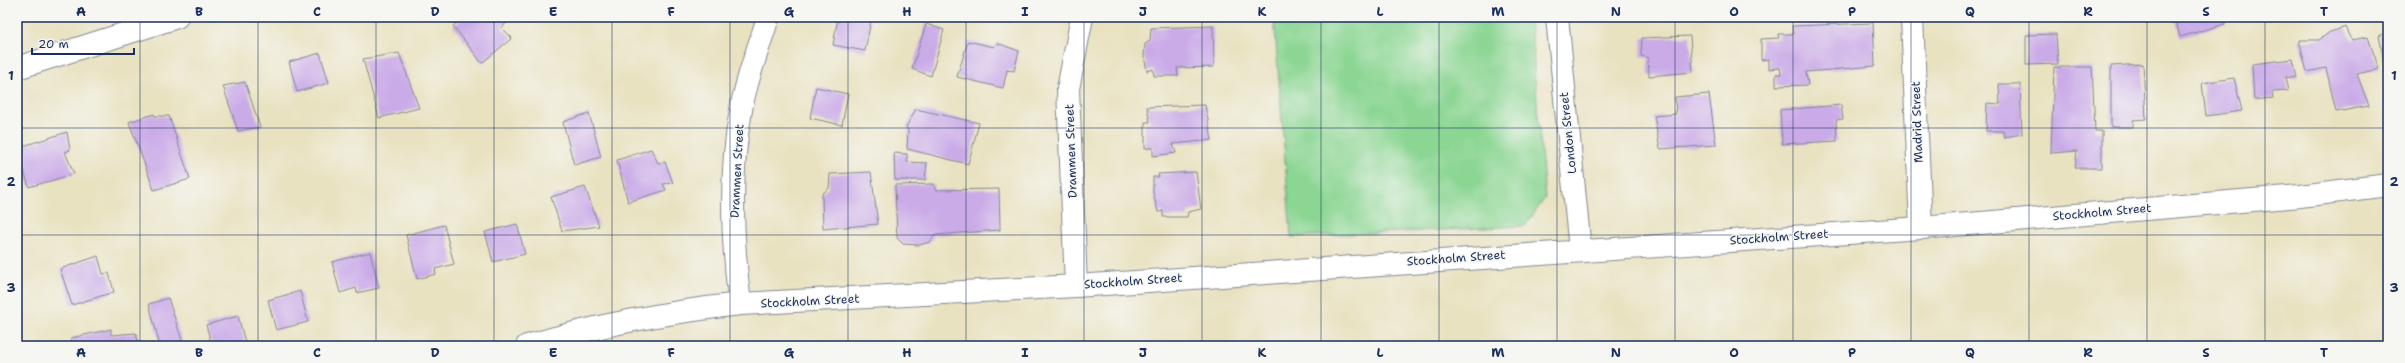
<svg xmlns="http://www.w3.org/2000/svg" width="2405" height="363" font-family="'Shantell Sans',sans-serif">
	<rect width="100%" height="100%" fill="#f6f6f2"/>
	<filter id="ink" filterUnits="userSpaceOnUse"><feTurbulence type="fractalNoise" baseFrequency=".025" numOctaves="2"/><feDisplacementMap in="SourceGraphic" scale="8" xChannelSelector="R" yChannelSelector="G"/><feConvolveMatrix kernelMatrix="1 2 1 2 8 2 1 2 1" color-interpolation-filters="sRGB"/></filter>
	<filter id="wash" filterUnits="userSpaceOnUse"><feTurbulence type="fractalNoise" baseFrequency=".012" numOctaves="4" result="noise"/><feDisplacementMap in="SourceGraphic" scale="16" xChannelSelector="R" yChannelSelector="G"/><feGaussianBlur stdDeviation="0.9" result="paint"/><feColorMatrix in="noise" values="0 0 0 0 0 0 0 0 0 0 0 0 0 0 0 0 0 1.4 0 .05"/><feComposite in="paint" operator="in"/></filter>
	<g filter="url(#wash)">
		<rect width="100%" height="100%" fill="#e9e2c1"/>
		<polygon fill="#8bd693" stroke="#538278" points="1274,17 1530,17 1545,198 1525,226 1291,237"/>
		<g id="blocks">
			<g fill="#caabe8">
				<polygon points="465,17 504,17 508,20 502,28 512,38 482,63 453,26"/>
				<polygon points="838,17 871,20 865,51 833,45"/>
				<polygon points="985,17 1013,17 1012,23 984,18"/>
				<polygon points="1833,17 1863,17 1863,18 1834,20"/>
				<polygon points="2222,17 2225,24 2180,37 2175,18"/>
				<polygon points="1873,23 1875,66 1806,72 1808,85 1776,86 1776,74 1781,74 1780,68 1769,69 1769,59 1761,60 1761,39 1779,38 1778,34 1793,34 1792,26"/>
				<polygon points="926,24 944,30 931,76 912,69"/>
				<polygon points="1213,26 1214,67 1177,68 1178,76 1154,76 1153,69 1147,71 1144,56 1145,44 1150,41 1151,28"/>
				<polygon points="2346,27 2352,40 2368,37 2379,69 2357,74 2369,106 2336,112 2326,68 2307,72 2299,40 2319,40 2330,32"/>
				<polygon points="2388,32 2388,75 2387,76 2379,36"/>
				<polygon points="2056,34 2058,64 2026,65 2026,35"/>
				<polygon points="1690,36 1693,72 1649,76 1648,58 1641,56 1642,38"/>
				<polygon points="968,41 994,47 997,43 1019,51 1014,71 1007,70 1003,88 957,77"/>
				<polygon points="320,53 329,83 297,92 289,62"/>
				<polygon points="399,53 419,108 379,118 363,59"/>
				<polygon points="2293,59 2297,78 2285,77 2288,91 2272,92 2273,98 2254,100 2252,64"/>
				<polygon points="2143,64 2146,119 2133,120 2133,127 2111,127 2111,66"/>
				<polygon points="2054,67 2092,67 2095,131 2102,131 2102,168 2075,168 2077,151 2051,153"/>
				<polygon points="2234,78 2242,111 2206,116 2202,83"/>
				<polygon points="245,82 260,127 238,131 223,86"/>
				<polygon points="1999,84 2020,84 2022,134 2004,137 2003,131 1986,131 1987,103 2000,104"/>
				<polygon points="816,87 848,94 842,125 810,118"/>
				<polygon points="1709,94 1716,145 1660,149 1654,116 1676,114 1675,97"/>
				<polygon points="1205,105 1212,140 1173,144 1176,153 1153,156 1153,148 1145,148 1145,122 1150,122 1147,107"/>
				<polygon points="1841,105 1843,119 1836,120 1837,141 1782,144 1780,110"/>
				<polygon points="916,109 979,123 968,164 907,149 908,130 906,127"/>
				<polygon points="589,113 601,157 574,165 563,122"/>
				<polygon points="154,114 155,116 169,116 190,179 154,190 129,122"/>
				<polygon points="67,132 70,150 65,152 74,174 29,187 17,148"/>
				<polygon points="651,149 658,163 665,162 673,183 663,184 666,190 628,202 617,160"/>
				<polygon points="894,153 907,154 907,162 927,163 925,180 895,180"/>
				<polygon points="871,172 878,224 823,229 822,194 829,188 830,174"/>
				<polygon points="1196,172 1201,209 1188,212 1187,217 1163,217 1163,211 1158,212 1153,193 1153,177 1159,177 1158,174"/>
				<polygon points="934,184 935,190 999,189 1000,230 935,235 930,242 919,245 903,244 897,238 895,185"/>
				<polygon points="585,187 599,226 562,231 551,197"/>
				<polygon points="517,224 525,254 493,262 485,232"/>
				<polygon points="444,225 454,264 435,269 436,274 417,279 406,235"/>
				<polygon points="370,252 379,288 357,293 356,288 340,293 332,262"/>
				<polygon points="98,256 103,274 109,273 114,292 72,305 60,269"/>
				<polygon points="300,291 308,322 276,330 268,300"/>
				<polygon points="168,298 184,346 160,346 149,304"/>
				<polygon points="238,316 246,346 212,346 206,325"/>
				<polygon points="111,329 111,335 136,333 139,346 72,346 71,338"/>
			</g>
		</g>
	</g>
	<g filter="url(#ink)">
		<use href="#blocks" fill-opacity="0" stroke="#828890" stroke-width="1"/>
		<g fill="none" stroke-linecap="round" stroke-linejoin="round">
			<g stroke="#828890" stroke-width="24">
				<g id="street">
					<polyline points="1557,17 1580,250"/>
					<polyline points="1912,17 1921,228"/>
					<polyline points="17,68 177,17"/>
					<polyline points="1076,286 1068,89 1082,17"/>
					<path d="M740 304C732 241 729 173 741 110 746 79 759 48 768 17"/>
					<path d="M527 346C597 325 668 312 740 304L1076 286 1921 228 2300 196 2388 185"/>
				</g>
			</g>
			<use href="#street" stroke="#fff" stroke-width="22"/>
		</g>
	</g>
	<path fill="none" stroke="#1b2f5e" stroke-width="1" stroke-opacity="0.55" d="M140 17V346M258 17V346M376 17V346M494 17V346M612 17V346M730 17V346M848 17V346M966 17V346M1084 17V346M1202 17V346M1321 17V346M1439 17V346M1557 17V346M1675 17V346M1793 17V346M1911 17V346M2029 17V346M2147 17V346M2265 17V346M17 128H2388M17 235H2388"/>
	<g text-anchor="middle" stroke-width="3" stroke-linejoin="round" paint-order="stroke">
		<g font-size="12" fill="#1b2f5e" stroke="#f6f6f2">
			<text transform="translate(1917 122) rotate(-92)" y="4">Madrid Street</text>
			<text transform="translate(1568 133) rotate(-96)" y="4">London Street</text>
			<text transform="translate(1071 151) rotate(-92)" y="4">Drammen Street</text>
			<text transform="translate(737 171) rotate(-87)" y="4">Drammen Street</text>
			<text transform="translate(2102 212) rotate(-5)" y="4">Stockholm Street</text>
			<text transform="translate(1779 237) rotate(-4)" y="4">Stockholm Street</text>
			<text transform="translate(1456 258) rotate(-4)" y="4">Stockholm Street</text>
			<text transform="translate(1133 281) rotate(-4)" y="4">Stockholm Street</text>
			<text transform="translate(810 301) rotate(-3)" y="4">Stockholm Street</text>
		</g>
	</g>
	<rect width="2405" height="363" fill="none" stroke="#f6f6f2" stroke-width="44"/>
	<path d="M32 48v6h102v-6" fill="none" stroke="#1b2f5e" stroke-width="2"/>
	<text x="38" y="48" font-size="12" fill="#1b2f5e" stroke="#f6f6f2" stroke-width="3" paint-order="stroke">20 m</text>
	<rect x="22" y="22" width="2361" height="319" fill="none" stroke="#1b2f5e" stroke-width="1.5"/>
	<g font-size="13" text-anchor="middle" font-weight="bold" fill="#1b2f5e">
		<text x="81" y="16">A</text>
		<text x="199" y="16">B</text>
		<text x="317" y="16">C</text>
		<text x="435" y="16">D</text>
		<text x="553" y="16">E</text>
		<text x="671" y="16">F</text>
		<text x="789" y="16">G</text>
		<text x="907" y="16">H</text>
		<text x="1025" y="16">I</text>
		<text x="1143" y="16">J</text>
		<text x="1262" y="16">K</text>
		<text x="1380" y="16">L</text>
		<text x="1498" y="16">M</text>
		<text x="1616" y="16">N</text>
		<text x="1734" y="16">O</text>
		<text x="1852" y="16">P</text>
		<text x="1970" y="16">Q</text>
		<text x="2088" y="16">R</text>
		<text x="2206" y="16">S</text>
		<text x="2324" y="16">T</text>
		<text x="11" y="80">1</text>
		<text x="2394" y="80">1</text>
		<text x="11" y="186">2</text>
		<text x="2394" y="186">2</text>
		<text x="11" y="292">3</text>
		<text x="2394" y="292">3</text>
		<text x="81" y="357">A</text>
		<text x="199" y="357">B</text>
		<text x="317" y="357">C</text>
		<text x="435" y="357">D</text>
		<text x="553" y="357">E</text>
		<text x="671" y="357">F</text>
		<text x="789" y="357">G</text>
		<text x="907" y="357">H</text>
		<text x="1025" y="357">I</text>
		<text x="1143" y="357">J</text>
		<text x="1262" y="357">K</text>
		<text x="1380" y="357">L</text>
		<text x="1498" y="357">M</text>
		<text x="1616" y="357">N</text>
		<text x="1734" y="357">O</text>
		<text x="1852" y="357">P</text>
		<text x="1970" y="357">Q</text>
		<text x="2088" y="357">R</text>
		<text x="2206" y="357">S</text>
		<text x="2324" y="357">T</text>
	</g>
</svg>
